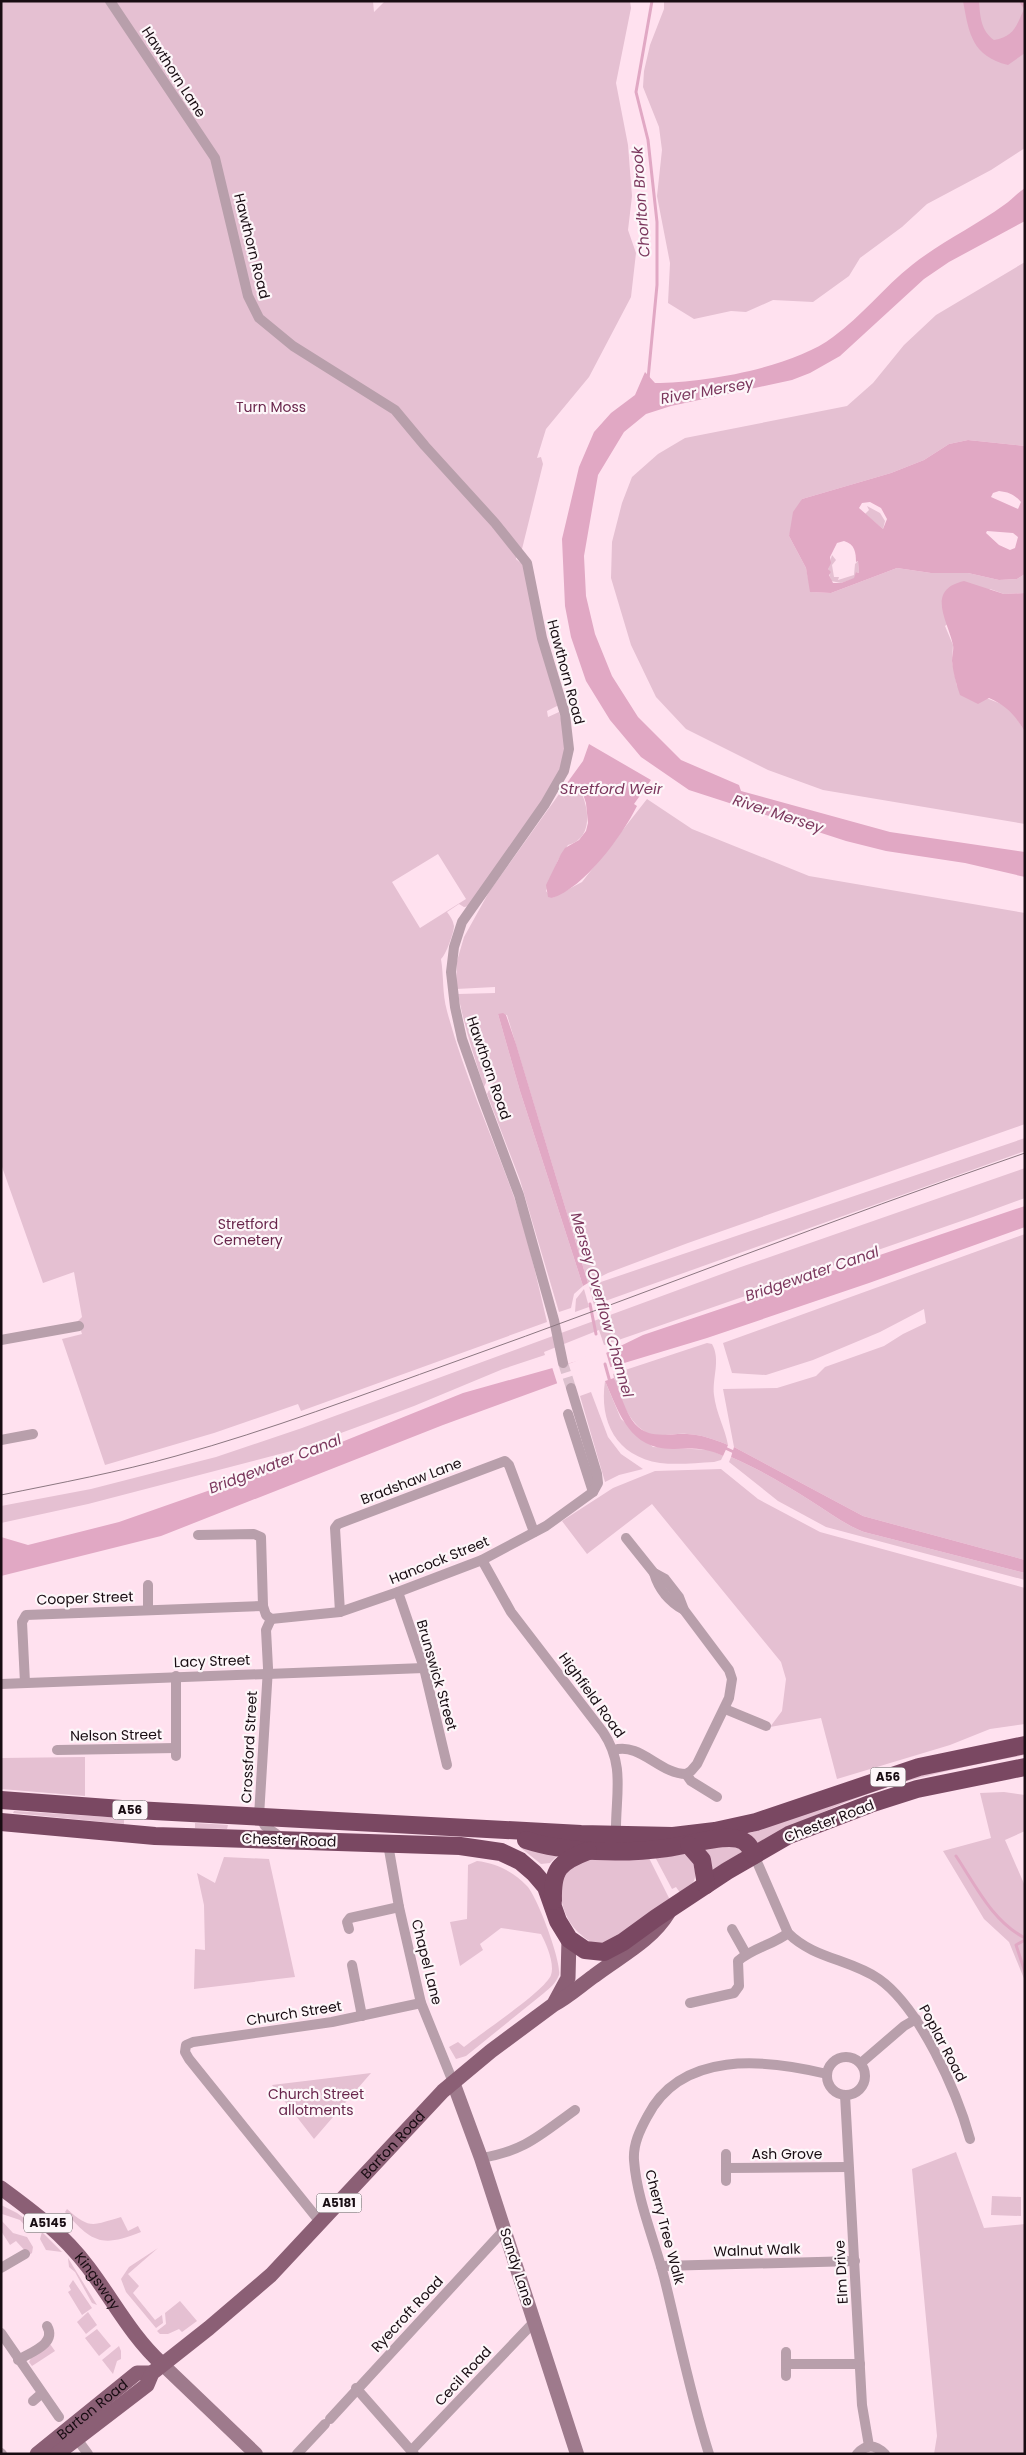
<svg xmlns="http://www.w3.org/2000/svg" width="1026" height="2455" font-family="Poppins,sans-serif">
	<rect width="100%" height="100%" fill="#ffe1ef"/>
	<g fill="#e5c0d2" fill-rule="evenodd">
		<path d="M1 1H373L374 12 385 1H630L631 8 616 83 628 145 630 171 632 196 628 230 636 253 631 297 589 377 546 429 537 458 541 457 543 464 522 549 518 548 516 559 524 566 559 705 547 711 548 717 559 712C562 722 566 735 566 746 565 784 494 871 470 906L464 907 459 904 447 912C450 916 453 920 454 926 454 932 446 955 441 959 444 977 442 993 447 1011 464 1075 492 1135 514 1197 528 1237 537 1280 547 1322L301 1411 298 1404 214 1433 105 1465 62 1339 82 1334 78 1321 82 1317 74 1272 43 1283 1 1164ZM438 854 466 899 420 928 392 882Z"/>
		<polygon points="664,1 1025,1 1025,148 991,170 927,204 902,227 860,258 849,276 813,302 773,300 746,312 731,311 694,319 668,303 670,263 657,196 662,150 659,127 643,87 644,71 650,45 664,9"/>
		<polygon points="1025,262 1025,446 968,440 949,444 924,460 891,473 802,499 789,536 806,568 811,592 831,593 897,568 931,573 968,573 999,580 1017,579 1025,574 1025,593 1004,594 990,589 945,626 953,645 952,661 957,686 1006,706 1016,717 1025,732 1025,824 823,790 768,770 686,729 656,697 631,645 611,578 612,542 622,503 632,477 658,454 685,438 847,406 873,383 904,345 936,315"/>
		<polygon points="867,506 880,513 885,521 883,529 865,514 869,510"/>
		<polygon points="832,555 836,560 832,565 834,577 839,577 838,580 854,575 855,564 858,561 859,573 856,572 856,578 841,583 831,581 828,568"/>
		<path d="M567 783V792L571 795 582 794C590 813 591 839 568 845L558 860 546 891 552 898 582 882 647 799 692 829 809 876 1025 913V1124L688 1243 608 1273 588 1283 507 1015 498 1014 520 1091 583 1286 574 1294 571 1308 559 1312 520 1180 487 1094 496 1077 493 1067 484 1087C474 1056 464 1026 458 994L495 993V987L456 989 457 961 464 937 489 892Z"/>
		<polygon points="1025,1138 1025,1151 594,1305 589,1286"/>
		<polygon points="1025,1168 1025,1198 973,1217 604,1345 599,1330 544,1352 545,1355 503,1369 414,1406 295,1450 88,1504 1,1523 1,1506 91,1489 216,1457 302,1428 738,1268"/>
		<polygon points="1025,1234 1025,1560 863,1516 734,1447 723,1389 777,1388 816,1376 825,1367 884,1346 903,1334 926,1323 924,1309 880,1332 813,1360 766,1375 732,1373 723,1343"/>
		<polygon points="584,1289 589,1307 575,1312 576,1299"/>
		<path d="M707 1343 712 1344C721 1360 712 1378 714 1395 716 1413 725 1428 728 1445 714 1439 702 1435 687 1434 676 1433 666 1436 655 1435 631 1432 618 1395 613 1374Z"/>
		<path d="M605 1381 621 1419 653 1447 711 1450 723 1456 721 1460 714 1462C696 1463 677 1465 660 1463 616 1456 599 1422 605 1381Z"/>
		<polygon points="591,1392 608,1437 621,1454 643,1469 619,1475 605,1482 580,1396"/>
		<path d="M731 1457C759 1469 786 1485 811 1501 829 1512 845 1525 864 1532L1025 1573V1580L826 1527 778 1501 729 1462Z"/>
		<polygon points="721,1469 758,1499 820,1532 1025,1588 1025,1724 990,1729 950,1745 837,1779 821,1718 770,1727 782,1711 786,1679 781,1662 652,1504 587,1554 562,1521 613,1488 655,1471"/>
		<path d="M1025 1752V1755C982 1763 939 1772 897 1784 848 1799 802 1821 756 1844L747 1834 921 1774Z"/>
		<polygon points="85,1757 85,1796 1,1789 1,1758"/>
		<polygon points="1004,1792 1025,1795 1025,1831 1005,1840 1025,1886 1025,1981 1009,1942 984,1919 943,1851 991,1838 980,1793"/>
		<polygon points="14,1811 124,1818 124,1824 13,1813"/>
		<polygon points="195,1823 228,1825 227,1829 195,1828"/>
		<polygon points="736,1842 746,1849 712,1873 702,1848"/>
		<polygon points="521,1846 562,1851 550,1863 541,1864 521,1848"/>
		<path d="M684 1851 693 1859C697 1880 697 1881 681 1894L676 1887 672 1889 654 1855Z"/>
		<path d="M647 1854 670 1900C656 1911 615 1945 598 1944 590 1943 585 1938 579 1933 564 1919 560 1900 559 1880L577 1859Z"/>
		<polygon points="224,1857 269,1859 295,1977 194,1989 195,1949 205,1950 204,1905 197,1873 215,1883"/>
		<path d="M477 1861C496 1863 514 1872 527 1886 537 1896 562 1962 559 1975 556 1983 550 1988 544 1993L466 2056 456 2059 449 2047 458 2042 464 2047C480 2034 545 1991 551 1975 555 1964 546 1943 541 1934L501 1928 480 1944 483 1950 460 1966 450 1922 467 1919 468 1865Z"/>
		<polygon points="371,2073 314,2139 272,2085 363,2074"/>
		<polygon points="956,2152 984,2228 1025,2224 1025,2454 934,2454 937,2436 912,2169"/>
		<polygon points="992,2196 1021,2197 1021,2216 991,2215"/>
		<polygon points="1,2205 17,2213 35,2226 27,2228 20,2220 2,2214"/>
		<path d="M67 2209C90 2230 93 2225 121 2217L128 2231 138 2226 141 2232C101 2248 92 2242 65 2212Z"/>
		<polygon points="1,2220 13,2233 27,2237 33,2247 32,2253 29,2255 16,2241 10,2245 1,2231"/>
		<polygon points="42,2232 62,2252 46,2250 40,2239"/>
		<polygon points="158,2248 128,2274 139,2286 133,2293 155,2320 162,2315 163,2323 156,2328 126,2292 121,2279 129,2267"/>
		<polygon points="68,2258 97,2305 92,2303 75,2272 69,2267"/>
		<polygon points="73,2280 92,2308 82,2315 68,2292 71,2290 69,2286"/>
		<polygon points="180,2301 197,2321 182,2332 179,2329 168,2334 160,2334 157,2331 166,2324 165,2313"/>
		<polygon points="88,2312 97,2325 86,2334 77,2322"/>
		<polygon points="97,2329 111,2346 99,2356 85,2338"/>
		<polygon points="50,2344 55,2351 32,2366 29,2362 32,2356"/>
		<polygon points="119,2346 121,2351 121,2359 117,2361 113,2374 102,2360"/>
	</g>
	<g fill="#e1a8c4" fill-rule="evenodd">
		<path d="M963 1H979C980 16 981 31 994 40 1014 36 1016 27 1024 9L1019 1H1025V53L1008 65C972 56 969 34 963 1Z"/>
		<path d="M1025 188V221L949 262 924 279 840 356 810 373 792 380 671 406 646 414 624 432 598 475 584 556 586 596 595 634 612 676 638 717 681 760 739 785 741 791 890 832 1025 852V877L965 863 886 851 846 841 689 790 641 757 610 720 586 681 571 637 565 606 562 539 579 467 594 432 611 413 635 395 645 372 655 383C704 383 794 367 833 337 862 316 884 287 912 265 941 242 975 226 1004 205 1012 200 1017 193 1025 188Z"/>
		<path d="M968 440 1025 446V574L1017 579 999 580 968 573H931L897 568 831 593 810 592 806 568 789 536 793 512 802 499 891 473 924 460 949 444ZM999 491C1009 492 1015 495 1021 502L1018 509 991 497 993 493ZM870 502 881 508 887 519 883 529 859 508 862 503ZM987 531 1013 533 1018 537 1015 548 1010 550 999 545 986 533ZM844 541C855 544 856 553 856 562L858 561 859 573 856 572 854 578 841 583H833L829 575 831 572 828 569 831 563 830 557 837 543Z"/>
		<path d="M964 581 1004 594 1025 593V732C1015 715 1007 706 989 698L978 704 960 695C956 684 953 672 952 661 952 655 954 650 953 645 948 621 925 590 964 581Z"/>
		<path d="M589 744 651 780 634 804 637 806C622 836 584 888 552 898L548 897 546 885 561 854 565 848 579 840 586 831 588 823 586 803 583 794 571 795 567 792V783L583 761Z"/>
		<polygon points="503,1013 506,1015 516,1044 588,1283 583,1286 520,1091 498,1014"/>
		<polygon points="1025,1206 1025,1227 869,1283 707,1338 558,1383 443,1425 161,1536 1,1576 1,1537 28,1545 119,1522 302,1458 463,1393 606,1353 643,1335"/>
		<path d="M614 1378C620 1392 625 1412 635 1424 650 1440 668 1433 687 1434 702 1435 714 1439 728 1445L723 1456C707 1448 692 1448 674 1449 630 1450 620 1415 605 1381Z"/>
		<path d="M734 1447 863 1516 1025 1560V1573L864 1532C845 1525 829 1512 811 1501 786 1485 759 1469 731 1457Z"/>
	</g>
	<polygon fill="#ffe1ef" points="605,1349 611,1369 558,1386 552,1367 571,1363"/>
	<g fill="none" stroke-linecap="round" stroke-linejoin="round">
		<g stroke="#e1a8c4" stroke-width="3">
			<polyline points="648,379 657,285 657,222 648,140 636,92 652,1"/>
			<polyline points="590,1304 596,1334"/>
			<polyline points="605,1364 610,1382"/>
			<polyline points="723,1447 736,1453"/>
			<path d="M956 1856C976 1886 992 1921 1025 1938"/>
			<polyline points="1025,1940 1016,1945 1025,1972"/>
		</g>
		<polyline stroke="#dcc1ce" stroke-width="10" stroke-dasharray="10 5" stroke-linecap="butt" points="563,1363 571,1388"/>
		<g stroke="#b89fab" stroke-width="10">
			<polyline points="110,1 215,158 248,296 259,318 293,346 395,410 425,446 495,523 527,563 542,638 565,714 569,749 564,771 545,804 462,922 454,947 451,972 455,1007 462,1039 483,1099 519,1195 554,1320 563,1363"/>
			<polyline points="1,1340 79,1326"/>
			<polyline points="568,1414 593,1492"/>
			<polyline points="1,1440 33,1434"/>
			<polyline points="198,1535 254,1534 261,1537 263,1606 266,1615 271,1619"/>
			<polyline points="626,1538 654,1573 665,1579 679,1597 684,1610 729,1670 732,1679 729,1698 697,1764 691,1771 686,1774"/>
			<path d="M482 1560 511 1612 603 1732C626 1766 615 1796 616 1835"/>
			<path d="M654 1573C659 1590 668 1601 684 1610"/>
			<polyline points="148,1585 148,1610"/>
			<polyline points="398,1592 424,1668 447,1765"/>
			<polyline points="340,1612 335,1528 338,1524 505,1461 509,1465 534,1532"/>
			<polyline points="271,1619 340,1612 398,1592 482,1560 546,1526 593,1492 598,1483 597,1474 571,1388"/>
			<polyline points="271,1619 266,1630 268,1668 259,1816 265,1826 282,1838"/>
			<polyline points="25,1683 22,1622 26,1615 263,1606"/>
			<polyline points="1,1684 424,1668"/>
			<polyline points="725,1709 766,1726"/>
			<polyline points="57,1750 176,1748"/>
			<path d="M614 1750C640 1742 660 1774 686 1774"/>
			<polyline points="176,1756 176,1676"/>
			<polyline points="686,1774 691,1781 717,1797"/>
			<polyline points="388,1844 399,1907 421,2003 453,2082"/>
			<path d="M754 1855 788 1933C814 1959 850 1959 879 1979 920 2008 957 2092 970 2139"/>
			<polyline points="349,1929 347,1922 350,1918 399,1907"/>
			<polyline points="732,1929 746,1954"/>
			<polyline points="352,1965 362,2016"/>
			<path d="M690 2003 734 1993 739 1986 738 1961C752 1948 773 1945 788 1933"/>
			<circle cx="846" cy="2076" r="19"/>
			<polyline points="861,2063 904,2026 916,2019"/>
			<polyline points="845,2095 862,2405 869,2446"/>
			<polyline points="726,2154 726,2181"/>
			<path d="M481 2158C525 2151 540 2135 575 2110"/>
			<polyline points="726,2168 848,2167"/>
			<polyline points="321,2223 189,2059 185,2052 186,2045 193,2042 332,2022 421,2003"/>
			<polyline points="661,2266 855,2261"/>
			<polyline points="1,2268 25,2254"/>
			<polyline points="1,2333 59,2417"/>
			<polyline points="786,2352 786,2376"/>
			<path d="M18 2360C31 2352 57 2344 47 2326"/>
			<polyline points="786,2364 860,2364"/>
			<polyline points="356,2388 414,2454"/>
			<polyline points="33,2401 41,2394"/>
			<polyline points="330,2419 505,2229"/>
			<polyline points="77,2439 88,2454"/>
			<polyline points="411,2451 535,2321"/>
			<polyline points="1,2453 2,2454"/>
			<polyline points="297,2454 325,2424"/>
			<path d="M709 2454C691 2397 679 2338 665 2281 655 2241 637 2201 634 2160 633 2144 640 2130 647 2117 681 2050 765 2059 827 2074"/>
			<path d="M857 2454C866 2444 875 2444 885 2454"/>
		</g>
		<g stroke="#9e7a8c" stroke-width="14">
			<polyline points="453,2082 481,2158 577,2454"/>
			<polyline points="162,2364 256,2454"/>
		</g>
		<g stroke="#8b5f75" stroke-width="15">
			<polyline points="555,2002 568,1978 569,1939"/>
			<path id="s1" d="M1 2188C35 2213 63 2234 88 2267 113 2300 132 2337 162 2364"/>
			<path id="s2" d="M37 2454 137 2373H152"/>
			<path id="s3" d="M57 2454 147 2385 152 2373 209 2328 271 2275 443 2091 491 2051 553 2005C568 1997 580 1986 594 1976 620 1956 651 1941 668 1913"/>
		</g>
		<g stroke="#7a4862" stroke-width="18">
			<polyline points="1,1800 135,1810 581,1834 673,1836 715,1831 756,1822 919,1767 1025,1745"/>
			<polyline points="1,1822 155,1836 460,1846 501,1852 520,1861 534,1873 546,1887 558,1921 569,1939 585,1950 604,1952 623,1942 656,1918 727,1871 789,1835 870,1804 917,1789 1025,1767"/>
			<path d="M526 1840C565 1853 626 1854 667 1848 685 1846 722 1834 738 1839 747 1841 750 1847 754 1855"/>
			<polyline points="689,1845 702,1860 706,1885"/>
			<path d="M553 1901C552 1869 559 1862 588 1851"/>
		</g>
		<path stroke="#8c7781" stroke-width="1" d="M1 1495C60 1483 119 1472 176 1456 270 1430 362 1395 454 1362 645 1294 833 1219 1025 1153"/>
	</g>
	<g text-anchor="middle" stroke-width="4.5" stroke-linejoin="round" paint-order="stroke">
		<g fill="#fdf6f9" stroke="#5d5257" stroke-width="1">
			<rect x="870.5" y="1767.5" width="35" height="19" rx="4"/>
			<rect x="112.5" y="1800.5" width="35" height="19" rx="4"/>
			<rect x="316.5" y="2193.5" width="45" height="19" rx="4"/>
			<rect x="24" y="2213.5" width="48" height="19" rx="4"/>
		</g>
		<g font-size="12" font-weight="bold" fill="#180c12">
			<text x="888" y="1781">A56</text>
			<text x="130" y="1814">A56</text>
			<text x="339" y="2207">A5181</text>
			<text x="48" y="2227">A5145</text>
		</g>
		<g font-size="14" fill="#180c12" stroke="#fdf6f9">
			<text transform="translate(174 72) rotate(57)" y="5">Hawthorn Lane</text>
			<text transform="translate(252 246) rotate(76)" y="5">Hawthorn Road</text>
			<text transform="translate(566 672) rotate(75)" y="5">Hawthorn Road</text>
			<text transform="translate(489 1068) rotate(71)" y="5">Hawthorn Road</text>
			<text transform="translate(411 1481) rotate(-21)" y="5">Bradshaw Lane</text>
			<text transform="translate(439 1560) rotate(-22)" y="5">Hancock Street</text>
			<text transform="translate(85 1598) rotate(-2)" y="5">Cooper Street</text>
			<text transform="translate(212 1661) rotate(-2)" y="5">Lacy Street</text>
			<text transform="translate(437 1675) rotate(74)" y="5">Brunswick Street</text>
			<text transform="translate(592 1695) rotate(54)" y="5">Highfield Road</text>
			<text transform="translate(116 1735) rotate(-1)" y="5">Nelson Street</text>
			<text transform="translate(249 1747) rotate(-87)" y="5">Crossford Street</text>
			<text transform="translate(829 1821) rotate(-21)" y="5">Chester Road</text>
			<text transform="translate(289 1840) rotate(2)" y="5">Chester Road</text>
			<text transform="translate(427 1962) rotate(76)" y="5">Chapel Lane</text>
			<text transform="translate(294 2013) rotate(-9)" y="5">Church Street</text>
			<text transform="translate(943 2043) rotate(62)" y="5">Poplar Road</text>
			<text dy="5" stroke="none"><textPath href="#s3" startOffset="459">Barton Road</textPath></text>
			<text x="787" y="2159">Ash Grove</text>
			<text transform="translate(665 2227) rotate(75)" y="5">Cherry Tree Walk</text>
			<text transform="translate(757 2250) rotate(-2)" y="5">Walnut Walk</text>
			<text transform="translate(517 2267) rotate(72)" y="5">Sandy Lane</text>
			<text transform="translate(841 2272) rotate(-93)" y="5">Elm Drive</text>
			<text dy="5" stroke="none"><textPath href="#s1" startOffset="135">Kingsway</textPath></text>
			<text transform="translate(407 2314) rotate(-47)" y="5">Ryecroft Road</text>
			<text transform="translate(463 2376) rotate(-47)" y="5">Cecil Road</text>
			<text dy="5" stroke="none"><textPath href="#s2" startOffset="71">Barton Road</textPath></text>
		</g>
		<g font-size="14" fill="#69264c" stroke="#fdf6f9">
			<text x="271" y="412">Turn Moss</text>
			<text x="248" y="1229">Stretford<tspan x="248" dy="16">Cemetery</tspan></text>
			<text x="316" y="2099">Church Street<tspan x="316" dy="16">allotments</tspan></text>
		</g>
		<g font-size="15" font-style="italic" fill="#7b375d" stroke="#fdf6f9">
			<text transform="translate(641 202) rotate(-94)" y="5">Chorlton Brook</text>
			<text transform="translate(707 391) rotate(-10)" y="5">River Mersey</text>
			<text x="611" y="794">Stretford Weir</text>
			<text transform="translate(778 814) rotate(18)" y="5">River Mersey</text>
			<text transform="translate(812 1274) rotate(-19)" y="5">Bridgewater Canal</text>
			<text transform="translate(602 1305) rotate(74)" y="5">Mersey Overflow Channel</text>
			<text transform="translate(275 1464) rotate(-21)" y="5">Bridgewater Canal</text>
		</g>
	</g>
	<rect width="1026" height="2455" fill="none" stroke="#180c12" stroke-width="5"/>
</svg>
